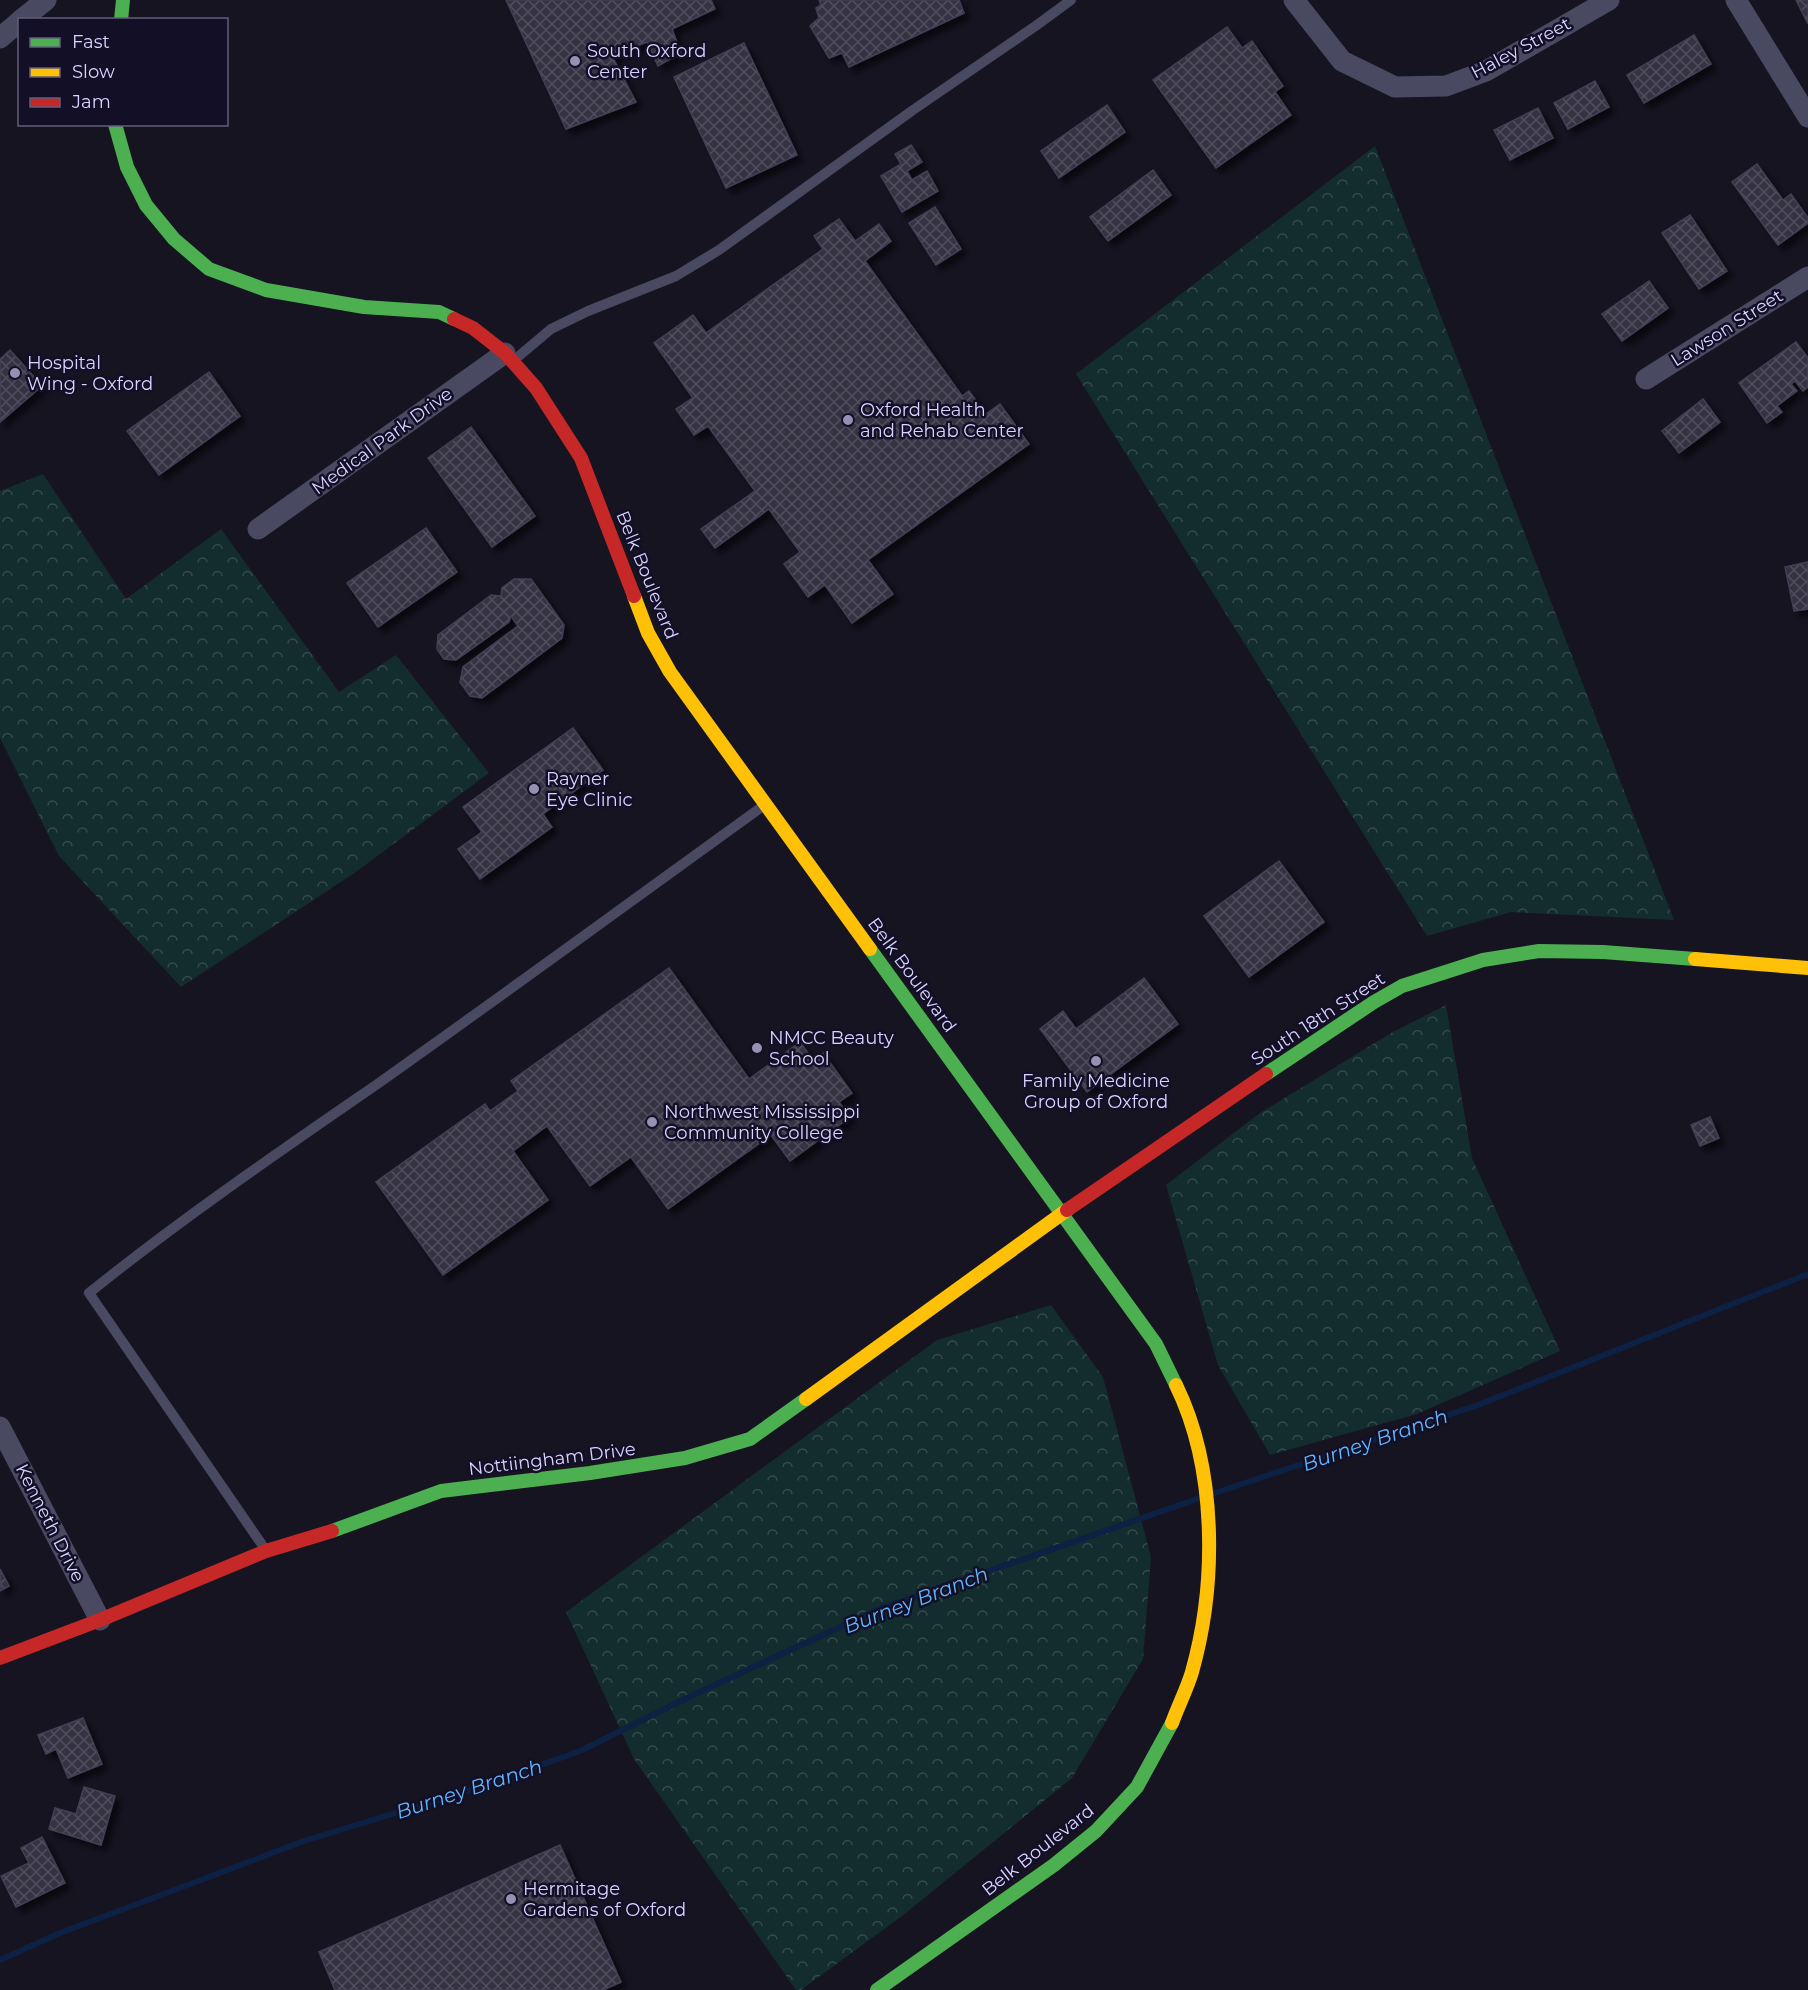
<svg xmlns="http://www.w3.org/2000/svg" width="1808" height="1990" font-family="Montserrat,sans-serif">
	<defs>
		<pattern id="forest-crowns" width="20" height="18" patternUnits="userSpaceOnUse" patternTransform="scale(1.5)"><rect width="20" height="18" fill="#132c2d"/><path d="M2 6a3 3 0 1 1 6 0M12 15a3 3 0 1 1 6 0" fill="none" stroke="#354a4c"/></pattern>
		<pattern id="building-cross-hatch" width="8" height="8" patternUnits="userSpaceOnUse" patternTransform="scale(1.5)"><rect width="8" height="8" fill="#343243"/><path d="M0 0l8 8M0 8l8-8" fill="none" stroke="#514f5f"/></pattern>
		<filter id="shadow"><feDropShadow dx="5.5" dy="5.5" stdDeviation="3" flood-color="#0009"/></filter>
	</defs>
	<rect width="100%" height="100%" fill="#161421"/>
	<g fill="url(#forest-crowns)">
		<polygon points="1375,146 1674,920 1511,912 1427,936 1076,374"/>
		<polygon points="43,474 126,599 221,529 339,692 396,655 489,773 353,874 181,987 59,856 0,738 0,491"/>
		<polygon points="1446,1005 1472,1158 1560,1351 1417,1414 1270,1455 1218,1365 1166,1185 1260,1113 1391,1033"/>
		<polygon points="1051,1305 1103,1377 1151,1557 1143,1659 1072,1778 902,1916 801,1990 796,1990 634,1759 566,1612 937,1340"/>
	</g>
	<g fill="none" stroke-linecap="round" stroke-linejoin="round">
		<g stroke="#0d2144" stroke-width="6">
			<polyline points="1215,1493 1478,1405 1808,1274"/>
			<polyline points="0,1960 60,1933 304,1841 474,1789 580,1751 691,1696 879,1609 1197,1499"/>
		</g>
	</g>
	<g fill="url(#building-cross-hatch)" stroke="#433f54" stroke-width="1.5" filter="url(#shadow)">
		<polygon points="506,0 711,0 715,9 672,29 681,53 658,66 647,42 612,56 636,102 566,129"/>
		<polygon points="819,0 959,0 964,13 849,67 842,53 829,58 810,26 819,18 816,8 821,5"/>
		<polygon points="1796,0 1808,0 1808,24"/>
		<polygon points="1227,27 1242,48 1252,41 1283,86 1275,92 1291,115 1216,168 1153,80"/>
		<polygon points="1694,35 1711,64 1644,103 1627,75"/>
		<polygon points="744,43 797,155 726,188 674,77"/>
		<polygon points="1595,81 1609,107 1568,129 1554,103"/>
		<polygon points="1107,105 1125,132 1059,178 1041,151"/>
		<polygon points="1538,108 1553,138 1510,160 1494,130"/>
		<polygon points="911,145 922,162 907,171 912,180 927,171 938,191 902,212 881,176 901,164 895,154"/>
		<polygon points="1757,164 1783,200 1791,194 1808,218 1808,223 1778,245 1732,182"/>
		<polygon points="1153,170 1171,195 1108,241 1090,217"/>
		<polygon points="935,207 961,249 936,265 909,223"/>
		<polygon points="1690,215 1727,271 1699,289 1662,233"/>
		<polygon points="839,219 855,241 879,224 891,241 865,261 962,396 969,391 986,414 1000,404 1029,444 868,560 893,594 852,623 825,585 808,597 784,564 800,552 769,509 715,548 701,529 755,491 708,426 694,435 676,409 693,398 654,343 693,315 706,333 823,249 814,236"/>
		<polygon points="1649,281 1668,308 1622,341 1602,314"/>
		<polygon points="1796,342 1808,358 1808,387 1803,391 1795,381 1791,384 1797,391 1777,406 1782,412 1767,423 1739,383"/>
		<polygon points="10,350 42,386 0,422 0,359"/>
		<polygon points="209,372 240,416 159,475 127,431"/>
		<polygon points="1703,399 1720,422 1679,453 1662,431"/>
		<polygon points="471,427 535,516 492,547 428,458"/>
		<polygon points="426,528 457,572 378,627 347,583"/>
		<polygon points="1808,562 1808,609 1794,611 1785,567"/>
		<polygon points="514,579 531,579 564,625 562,638 482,698 470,696 460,682 463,667 518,626 511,616 509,622 456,660 444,659 437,649 438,635 491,595 501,596 502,588"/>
		<polygon points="573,728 603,770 543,814 552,827 480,879 458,849 482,832 463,807"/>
		<polygon points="1279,861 1324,922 1249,977 1204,916"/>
		<polygon points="669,968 749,1079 800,1042 813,1060 823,1053 852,1093 839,1102 850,1117 790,1161 771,1135 668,1209 631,1157 590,1186 547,1126 513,1151 548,1200 443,1275 376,1182 485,1104 490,1111 518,1091 511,1081"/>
		<polygon points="1144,978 1178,1024 1087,1092 1040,1029 1063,1011 1076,1029"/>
		<polygon points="1710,1117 1719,1138 1700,1146 1691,1125"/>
		<polygon points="0,1569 9,1586 0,1591"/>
		<polygon points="83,1718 102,1764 68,1778 56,1749 46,1754 38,1735"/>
		<polygon points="84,1787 115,1796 101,1845 49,1829 55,1808 76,1814"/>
		<polygon points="42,1837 65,1883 16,1907 1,1876 29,1863 21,1848"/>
		<polygon points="560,1845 621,1982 603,1990 335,1990 319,1952"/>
	</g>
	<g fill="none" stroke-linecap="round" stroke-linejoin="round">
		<g stroke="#4a4962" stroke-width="10">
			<polyline points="513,361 551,329 588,311 676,276 719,250 913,110 1037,25 1071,0"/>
			<path d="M265 1549 89 1293C181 1219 279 1152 376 1085 506 993 634 899 763 806"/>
		</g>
		<g stroke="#4a4962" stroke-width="21">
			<polyline points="1294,0 1342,61 1395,87 1446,86 1486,71 1609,0"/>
			<polyline points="1736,0 1808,117"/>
			<polyline points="21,20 46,0"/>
			<polyline points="0,38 20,21"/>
			<polyline points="1646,379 1808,277"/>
			<polyline points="258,529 505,353"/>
			<polyline points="0,1427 100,1620"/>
		</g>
		<g stroke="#4caf50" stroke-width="14">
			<polyline points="121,20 123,0"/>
			<polyline points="115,124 127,167 146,205 174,239 209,269 266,290 364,307 439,312 454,319"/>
			<polyline points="870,949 1156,1344 1176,1385"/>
			<polyline points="1266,1074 1374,1002 1402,986 1483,960 1539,951 1603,952 1695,959"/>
			<polyline points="332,1531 441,1491 590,1473 685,1458 750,1439 806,1399"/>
			<polyline points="877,1990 1054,1865 1096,1831 1137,1787 1172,1723"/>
		</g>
		<g stroke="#ffc107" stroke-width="14">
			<polyline points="634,596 648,633 670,672 870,949"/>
			<polyline points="1695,959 1808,968"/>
			<polyline points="806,1399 1067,1210"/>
			<path d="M1172 1723C1178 1706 1187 1689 1192 1672 1217 1583 1217 1469 1176 1385"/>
		</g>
		<g stroke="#c62828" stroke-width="14">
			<polyline points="454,319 473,328 505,353 536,388 581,458 634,596"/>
			<polyline points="1067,1210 1266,1074"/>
			<polyline points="0,1658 100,1620 266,1551 332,1531"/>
		</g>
	</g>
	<g fill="#9591b1" stroke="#130f26" stroke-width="2">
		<circle cx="575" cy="61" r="6"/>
		<circle cx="15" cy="373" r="6"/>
		<circle cx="848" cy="420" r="6"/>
		<circle cx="534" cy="789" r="6"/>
		<circle cx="757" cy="1048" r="6"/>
		<circle cx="1096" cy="1061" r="6"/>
		<circle cx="652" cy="1122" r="6"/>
		<circle cx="511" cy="1899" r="6"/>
	</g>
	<g text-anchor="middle" stroke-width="5" stroke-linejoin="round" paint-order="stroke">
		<g font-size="18" fill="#d9d4ff" stroke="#130f26">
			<text transform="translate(1521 48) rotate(-28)" y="6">Haley Street</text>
			<text transform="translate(1727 328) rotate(-32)" y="6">Lawson Street</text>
			<text transform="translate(382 441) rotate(-36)" y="6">Medical Park Drive</text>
			<text transform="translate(647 575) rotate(68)" y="6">Belk Boulevard</text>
			<text transform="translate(912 975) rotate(54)" y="6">Belk Boulevard</text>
			<text transform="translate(1318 1019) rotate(-33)" y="6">South 18th Street</text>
			<text transform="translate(552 1459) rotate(-7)" y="6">Nottiingham Drive</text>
			<text transform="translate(50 1523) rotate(63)" y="6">Kenneth Drive</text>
			<text transform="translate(1038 1850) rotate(-38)" y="6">Belk Boulevard</text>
		</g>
		<g font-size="18" fill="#d9d4ff" stroke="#130f26" text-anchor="start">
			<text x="587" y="57">South Oxford<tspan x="587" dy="21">Center</tspan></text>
			<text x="27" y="369">Hospital<tspan x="27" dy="21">Wing - Oxford</tspan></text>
			<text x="860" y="416">Oxford Health<tspan x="860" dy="21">and Rehab Center</tspan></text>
			<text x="546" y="785">Rayner<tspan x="546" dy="21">Eye Clinic</tspan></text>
			<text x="769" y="1044">NMCC Beauty<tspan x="769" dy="21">School</tspan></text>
			<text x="1096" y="1087" text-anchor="middle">Family Medicine<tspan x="1096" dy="21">Group of Oxford</tspan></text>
			<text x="664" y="1118">Northwest Mississippi<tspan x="664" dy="21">Community College</tspan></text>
			<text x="523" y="1895">Hermitage<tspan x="523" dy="21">Gardens of Oxford</tspan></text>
		</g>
		<g font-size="20" font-style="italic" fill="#62b6ff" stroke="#130f26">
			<text transform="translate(1375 1440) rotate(-19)" y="7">Burney Branch</text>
			<text transform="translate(916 1600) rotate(-21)" y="7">Burney Branch</text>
			<text transform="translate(469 1789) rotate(-18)" y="7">Burney Branch</text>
		</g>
	</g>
	<rect x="18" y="18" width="210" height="108" fill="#130f26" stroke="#625e7d" stroke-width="1.5"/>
	<rect x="30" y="38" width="30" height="9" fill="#4caf50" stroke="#625e7d" stroke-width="1.5"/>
	<text x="72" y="48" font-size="18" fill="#d9d4ff">Fast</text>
	<rect x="30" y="68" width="30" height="9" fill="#ffc107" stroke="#625e7d" stroke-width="1.5"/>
	<text x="72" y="78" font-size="18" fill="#d9d4ff">Slow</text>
	<rect x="30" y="98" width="30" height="9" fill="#c62828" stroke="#625e7d" stroke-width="1.5"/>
	<text x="72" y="108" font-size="18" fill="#d9d4ff">Jam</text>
</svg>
